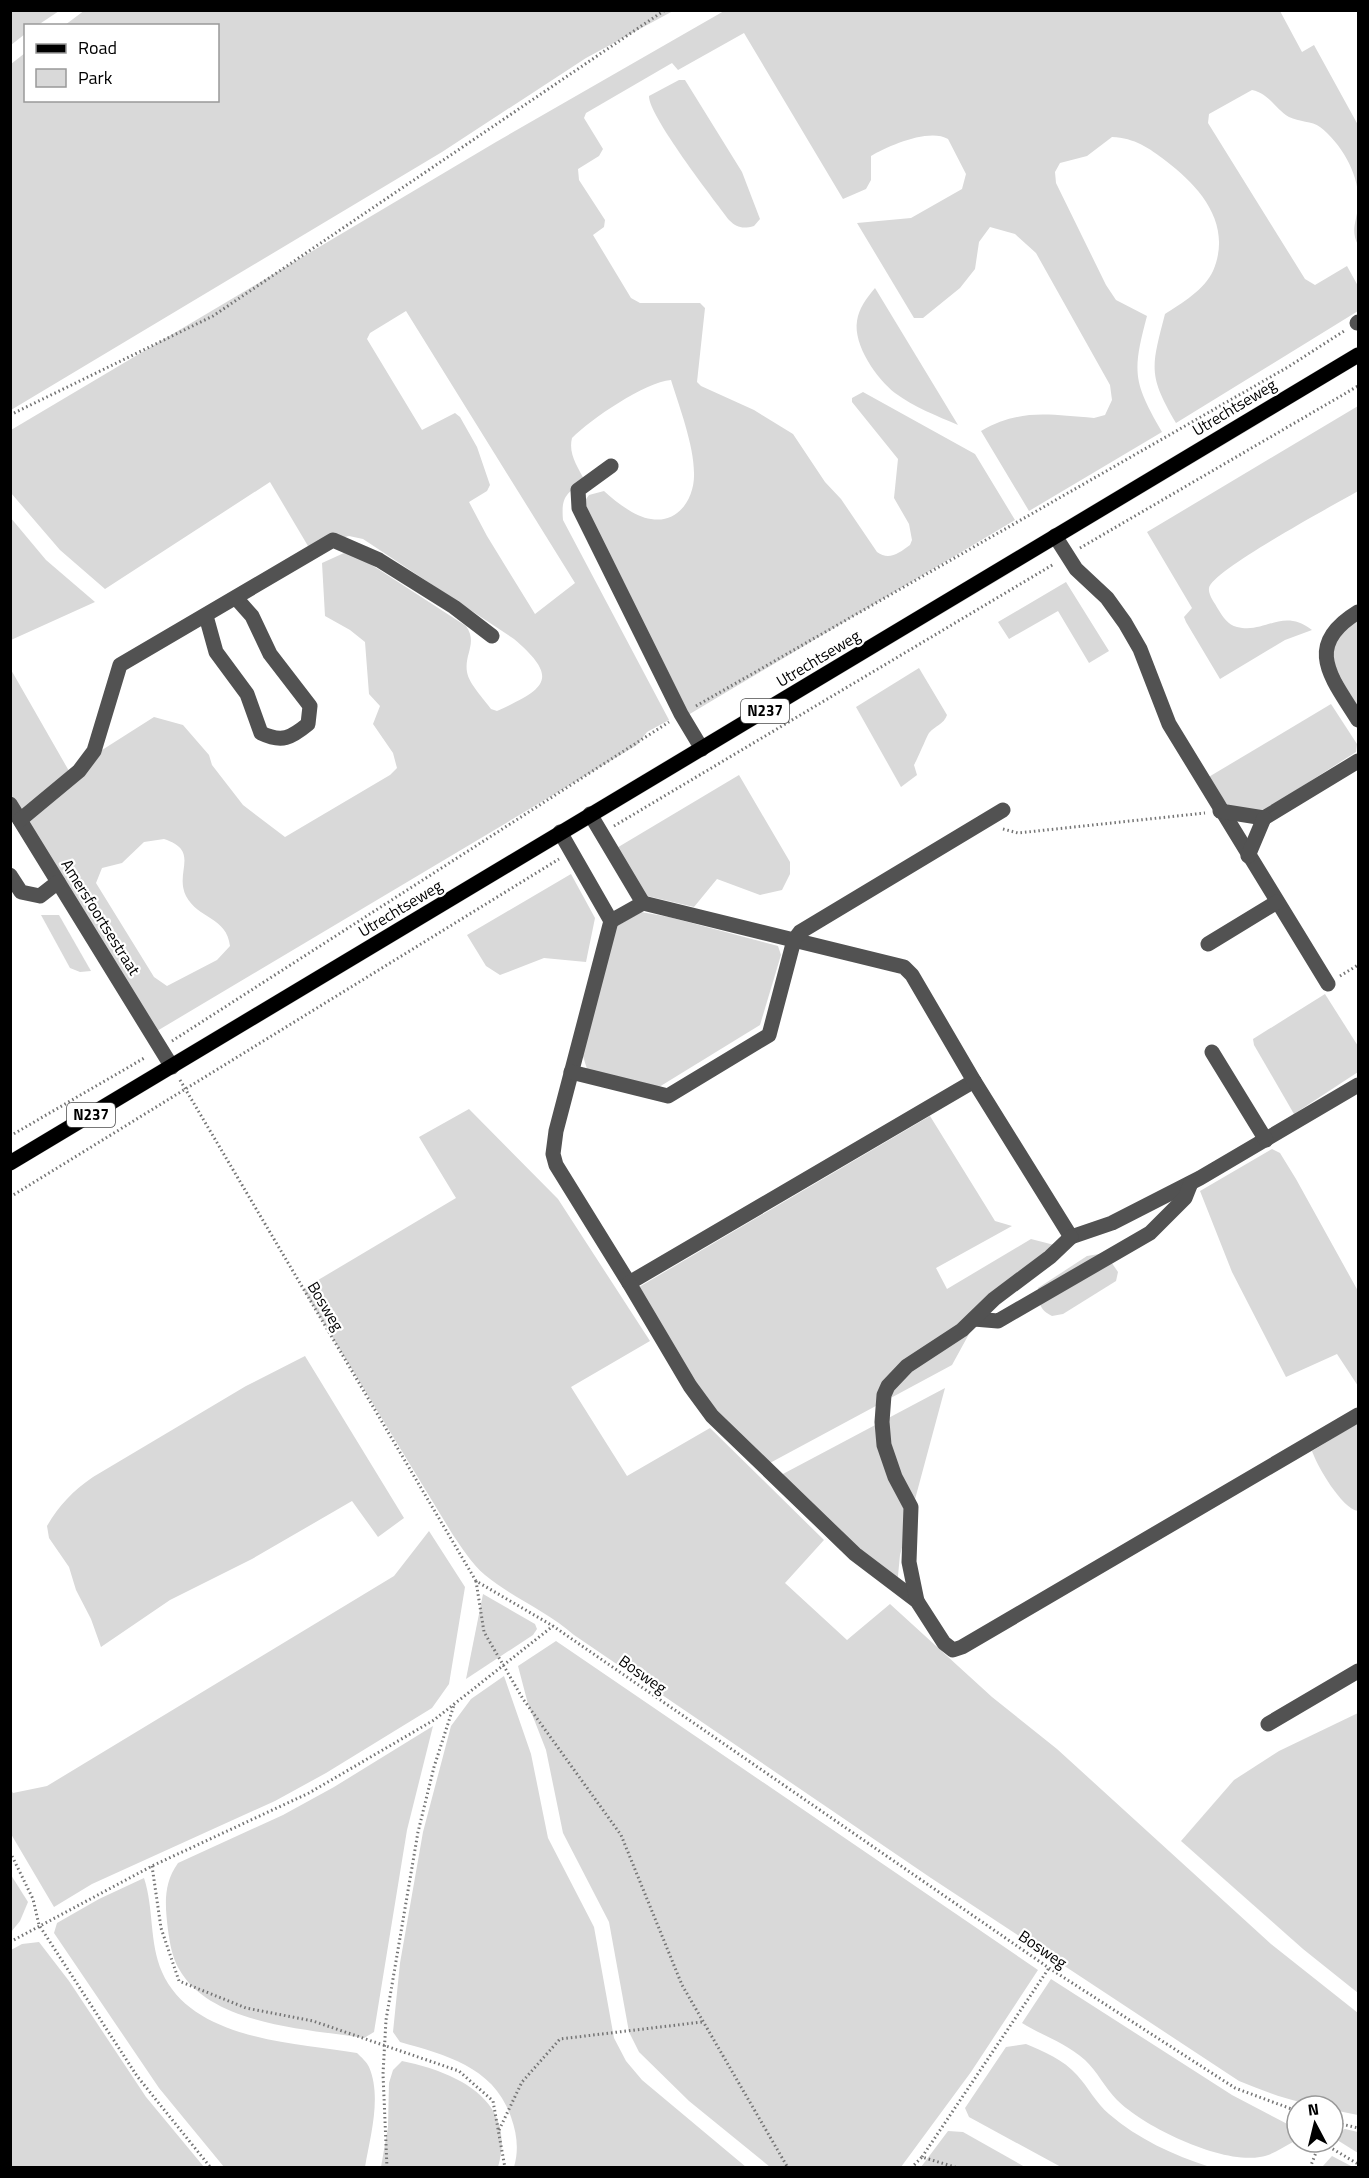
<svg xmlns="http://www.w3.org/2000/svg" width="1369" height="2178" font-family="'Titillium Web',sans-serif">
	<rect width="100%" height="100%" fill="#fff"/>
	<g fill="#d9d9d9" fill-rule="evenodd">
		<polygon points="11,10 59,10 59,11 38,25 26,26 25,34 11,45"/>
		<polygon points="85,10 673,10 673,11 586,58 442,152 11,410 11,64 25,53 26,100 218,100 218,26 65,25"/>
		<path d="M724 11H1280L1302 52 1314 45 1358 125V245C1350 229 1357 222 1358 205 1361 177 1342 144 1320 127 1312 121 1299 122 1289 117 1275 109 1270 94 1252 90L1209 114 1208 123 1305 279 1315 285 1347 266 1358 286V311L1176 423C1148 375 1151 368 1165 314 1181 304 1205 289 1213 271 1233 224 1200 187 1166 161 1149 148 1135 138 1112 137L1087 156 1060 163 1055 172 1056 183 1106 285 1116 300 1147 316C1132 372 1133 382 1162 432L1029 511 981 431C1021 408 1050 415 1094 418L1105 415 1112 400 1110 385 1036 253 1015 234 990 227 979 242 975 269 960 288 923 318H914L857 223 911 218 962 189 966 174 948 139C929 128 888 146 871 156V180L866 189 843 199 744 33 678 70 672 63 586 113 584 118 603 149 599 156 578 169 579 180 605 220 604 227 593 235 631 298 640 303H700L705 308 697 382 701 386 754 410 793 434 825 482 841 499 877 552C889 561 899 553 910 545L912 540 909 524 894 498 898 459 852 402V398L863 392 975 454 1015 520 683 718 584 502 589 495 604 491C616 502 635 517 651 519 679 524 695 497 694 473 694 445 679 406 671 380 645 382 591 419 572 438 568 454 578 467 585 481 566 493 561 497 563 520L669 720 647 732 637 745 157 1031 11 801 10 668 69 771 154 717 183 725 209 755 212 765 243 805 285 837 390 775 397 768 393 753 373 724 380 706 369 694 365 642 350 630 325 616 322 563 344 553 358 556 466 626C478 643 464 654 467 672 469 684 484 699 491 709L497 711C545 689 561 679 514 639L363 539 349 536 308 546 270 482 105 589 60 550 11 493V430L496 142ZM406 311 575 583 535 614 487 536 469 502 487 491 490 485 477 447 460 417 455 413 422 430 367 339 370 333ZM164 839C201 851 174 872 186 896 198 919 227 917 230 946L217 960 167 986 154 977 96 883 102 868 122 863 144 842Z"/>
		<path d="M679 80H685L742 172 760 219 754 226C743 229 737 228 729 220 714 200 648 115 649 96Z"/>
		<path d="M875 288 958 425C937 416 914 407 895 393 877 379 853 345 857 321 859 308 866 299 875 288Z"/>
		<path d="M1358 406V491C1336 504 1212 570 1209 588 1208 595 1215 603 1218 609 1223 617 1228 625 1237 627 1266 634 1282 607 1312 630L1285 640 1220 679 1186 622 1184 617 1192 608 1147 532Z"/>
		<polygon points="10,517 46,560 95,602 11,640"/>
		<polygon points="1066,582 1109,651 1089,663 1058,611 1009,639 998,622"/>
		<polygon points="1358,620 1358,711 1330,656 1334,635"/>
		<path d="M919 668 947 715C944 724 935 726 929 733 927 736 917 760 914 765L917 775 901 787 856 707Z"/>
		<polygon points="1331,704 1357,744 1356,752 1265,810 1243,815 1227,804 1207,778"/>
		<polygon points="739,775 790,862 790,874 782,890 760,895 717,879 694,907 643,895 615,849"/>
		<polygon points="571,874 595,918 586,962 544,958 500,975 486,966 467,935"/>
		<polygon points="641,912 669,917 778,946 781,955 760,1025 659,1087 587,1069 582,1053 615,927"/>
		<polygon points="41,915 59,915 91,971 80,972 70,968"/>
		<polygon points="1325,994 1358,1046 1358,1072 1294,1114 1254,1045 1253,1039"/>
		<path d="M469 1109 558 1199 650 1341 571 1387 627 1476 710 1428 824 1540 785 1583 847 1640 890 1604 992 1697 1057 1749 1271 1944 1358 2013V2115L1333 2110V2106C1300 2106 1269 2093 1239 2081L931 1878 574 1635C547 1611 513 1598 485 1575 472 1564 462 1548 453 1535L303 1289 456 1198 419 1137Z"/>
		<polygon points="930,1116 995,1221 1012,1226 936,1268 947,1289 1031,1239 1062,1247 975,1323 952,1365 768,1464 728,1424 695,1383 639,1287"/>
		<polygon points="1272,1149 1280,1153 1296,1179 1358,1291 1358,1386 1337,1354 1286,1377 1232,1272 1200,1191"/>
		<path d="M1105 1253 1118 1272 1116 1281 1063 1314 1052 1316C1039 1310 1038 1301 1038 1288L1087 1256Z"/>
		<path d="M305 1356 404 1518 378 1537 352 1501 252 1559 170 1600 101 1647 91 1619 76 1590 69 1567 49 1538 47 1526C59 1505 73 1491 93 1477L246 1386Z"/>
		<polygon points="945,1388 900,1555 897,1586 781,1475"/>
		<path d="M1358 1423V1511C1342 1509 1317 1466 1312 1451Z"/>
		<polygon points="429,1531 465,1587 449,1684 432,1708 326,1773 275,1801 92,1884 54,1907 11,1834 11,1790 13,1793 47,1786 394,1576"/>
		<polygon points="483,1594 535,1624 537,1629 533,1635 466,1679"/>
		<polygon points="556,1641 1038,1970 971,2072 901,2167 770,2167 689,2101 639,2052 629,2032 609,1922 563,1833 546,1750 528,1704 518,1666"/>
		<path d="M504 1676 531 1754 548 1838 594 1927 614 2038 626 2061 642 2080 746 2167H514C519 2150 517 2134 511 2117 494 2067 446 2055 400 2042L393 2032 400 1963 423 1832 451 1726 471 1699Z"/>
		<polygon points="1358,1713 1358,1993 1303,1949 1181,1841 1234,1780 1279,1751"/>
		<path d="M433 1726 407 1830 374 2032 364 2038C308 2029 210 2025 179 1969 172 1957 170 1944 168 1930 165 1905 163 1884 178 1863L283 1815 334 1787Z"/>
		<polygon points="11,1875 28,1902 20,1921 11,1932"/>
		<path d="M144 1878C154 1908 149 1942 162 1972 192 2040 294 2043 357 2053 361 2057 367 2062 369 2067 382 2097 370 2137 365 2167H224L159 2088 54 1933 57 1923 99 1899Z"/>
		<polygon points="39,1942 69,1981 146,2097 204,2167 11,2167 11,1950 22,1944"/>
		<path d="M1051 1979 1232 2095 1297 2129V2138L1293 2142C1283 2147 1271 2156 1260 2157 1221 2164 1144 2127 1117 2100 1105 2088 1097 2071 1085 2060 1066 2043 1043 2036 1022 2023Z"/>
		<path d="M1026 2044C1043 2051 1064 2060 1077 2075 1088 2087 1096 2103 1109 2114 1138 2139 1173 2155 1210 2167H1061L969 2117 965 2108 1006 2047Z"/>
		<path d="M402 2061C456 2072 518 2100 498 2167H381L388 2127 389 2083 393 2070Z"/>
		<polygon points="1345,2129 1358,2132 1358,2153 1334,2138 1336,2133"/>
		<polygon points="948,2131 963,2132 1025,2167 921,2167"/>
		<polygon points="1332,2156 1353,2167 1322,2167"/>
	</g>
	<g fill="none" stroke-linecap="round" stroke-linejoin="round">
		<g stroke="#dbdbdb" stroke-width="16">
			<polyline id="major" points="10,1163 1358,355"/>
		</g>
		<g stroke="#747474" stroke-width="3" stroke-dasharray="1.5 3" stroke-linecap="butt">
			<polyline points="10,415 213,316 665,10"/>
			<polyline points="1080,548 1358,386"/>
			<polyline points="696,706 1288,367 1344,331"/>
			<polyline points="614,826 1054,564"/>
			<polyline points="1003,829 1018,833 1205,813"/>
			<polyline points="1340,976 1358,965"/>
			<polyline points="172,1041 669,722"/>
			<polyline points="180,1080 476,1581 553,1626 1049,1968 1235,2088 1297,2111"/>
			<polyline points="10,1136 146,1057"/>
			<polyline points="10,1197 559,859"/>
			<polyline points="476,1581 484,1632 523,1699 621,1835 682,1985 788,2168"/>
			<polyline points="10,1852 33,1899 39,1925 137,2076 211,2168"/>
			<polyline points="152,1866 161,1928 179,1981 246,2008 313,2021 459,2071 493,2101 505,2168"/>
			<polyline points="10,1942 152,1866 309,1793 434,1720 553,1626"/>
			<polyline points="1333,2122 1358,2128"/>
			<polyline points="499,2130 522,2082 560,2039 702,2022"/>
			<polyline points="1321,2142 1358,2164"/>
			<polyline points="922,2157 1049,1968"/>
			<polyline points="387,2168 383,2074 386,2020 418,1832 434,1767 454,1705"/>
			<polyline points="911,2168 922,2157 958,2168"/>
			<polyline points="967,2168 1039,2168"/>
			<polyline points="1310,2168 1320,2142"/>
		</g>
		<g stroke="#525252" stroke-width="15">
			<polyline points="1357,323 1358,322"/>
			<polyline points="611,466 578,490 579,508 681,714 702,749"/>
			<polyline points="1055,536 1076,569 1107,598 1125,623 1140,649 1169,724 1328,984"/>
			<path d="M1358 612C1302 646 1332 678 1358 720"/>
			<path d="M206 616 216 652 247 694 261 733C282 743 291 738 308 724L310 706 270 654 252 616 236 598"/>
			<polyline points="10,804 172,1067"/>
			<polyline points="1220,811 1264,818 1358,761"/>
			<polyline points="590,814 643,903"/>
			<polyline points="20,820 79,771 94,751 120,665 333,540 379,560 454,607 492,636"/>
			<polyline points="560,832 611,921 556,1131 553,1154 556,1165 629,1283 974,1081"/>
			<polyline points="1248,856 1264,818"/>
			<polyline points="10,875 21,892 40,896 58,882"/>
			<polyline points="611,921 643,903 904,967 912,975 974,1081 1071,1237 1112,1223 1200,1178 1358,1085"/>
			<polyline points="1208,944 1277,902"/>
			<polyline points="1212,1052 1266,1140"/>
			<polyline points="571,1072 668,1096 769,1035 794,940 800,932 1003,810"/>
			<polyline points="629,1283 690,1386 712,1416 855,1554 917,1601 944,1643 953,1650 962,1647 1358,1415"/>
			<polyline points="974,1319 998,1321 1150,1233 1185,1198 1191,1183"/>
			<polyline points="917,1601 909,1562 911,1507 895,1477 884,1445 882,1422 884,1395 888,1386 907,1366 962,1330 994,1299 1050,1257 1071,1237"/>
			<polyline points="1268,1724 1358,1671"/>
		</g>
		<use href="#major" stroke="#000" stroke-width="15"/>
	</g>
	<g text-anchor="middle" stroke-width="4.5" stroke-linejoin="round" paint-order="stroke">
		<g fill="#fff" stroke="#4c4c4c" stroke-width="1.5">
			<rect x="741" y="699" width="48" height="24" rx="4.5"/>
			<rect x="67" y="1103" width="48" height="24" rx="4.5"/>
		</g>
		<g font-size="15" font-weight="bold" fill="#000">
			<text x="765" y="716">N237</text>
			<text x="91" y="1120">N237</text>
		</g>
		<g font-size="16" fill="#000" stroke="#fff">
			<text transform="translate(1234 407) rotate(-31)" y="6">Utrechtseweg</text>
			<text transform="translate(818 658) rotate(-31)" y="6">Utrechtseweg</text>
			<text transform="translate(400 908) rotate(-31)" y="6">Utrechtseweg</text>
			<text transform="translate(101 917) rotate(58)" y="6">Amersfoortsestraat</text>
			<text transform="translate(326 1306) rotate(59)" y="6">Bosweg</text>
			<text transform="translate(643 1674) rotate(35)" y="6">Bosweg</text>
			<text transform="translate(1043 1949) rotate(34)" y="6">Bosweg</text>
		</g>
	</g>
	<rect width="1369" height="2178" fill="none" stroke="#000000" stroke-width="24"/>
	<rect x="24" y="24" width="195" height="78" fill="#ffffff" stroke="#999999" stroke-width="1.5"/>
	<rect x="36" y="44" width="30" height="9" fill="#000000" stroke="#999999" stroke-width="1.5"/>
	<text x="78" y="54" font-size="18" fill="#000000">Road</text>
	<rect x="36" y="69" width="30" height="18" fill="#d9d9d9" stroke="#999999" stroke-width="1.5"/>
	<text x="78" y="84" font-size="18" fill="#000000">Park</text>
	<g transform="translate(1315 2124) rotate(353)"><circle r="28" fill="#ffffff" stroke="#999999" stroke-width="1.5"/>
	<path d="M0-4.5L10 22L0 15L-10 22Z" fill="#000000"/>
	<text y="-9" font-size="16" font-weight="bold" text-anchor="middle" fill="#000000">N</text>
	</g>
</svg>
